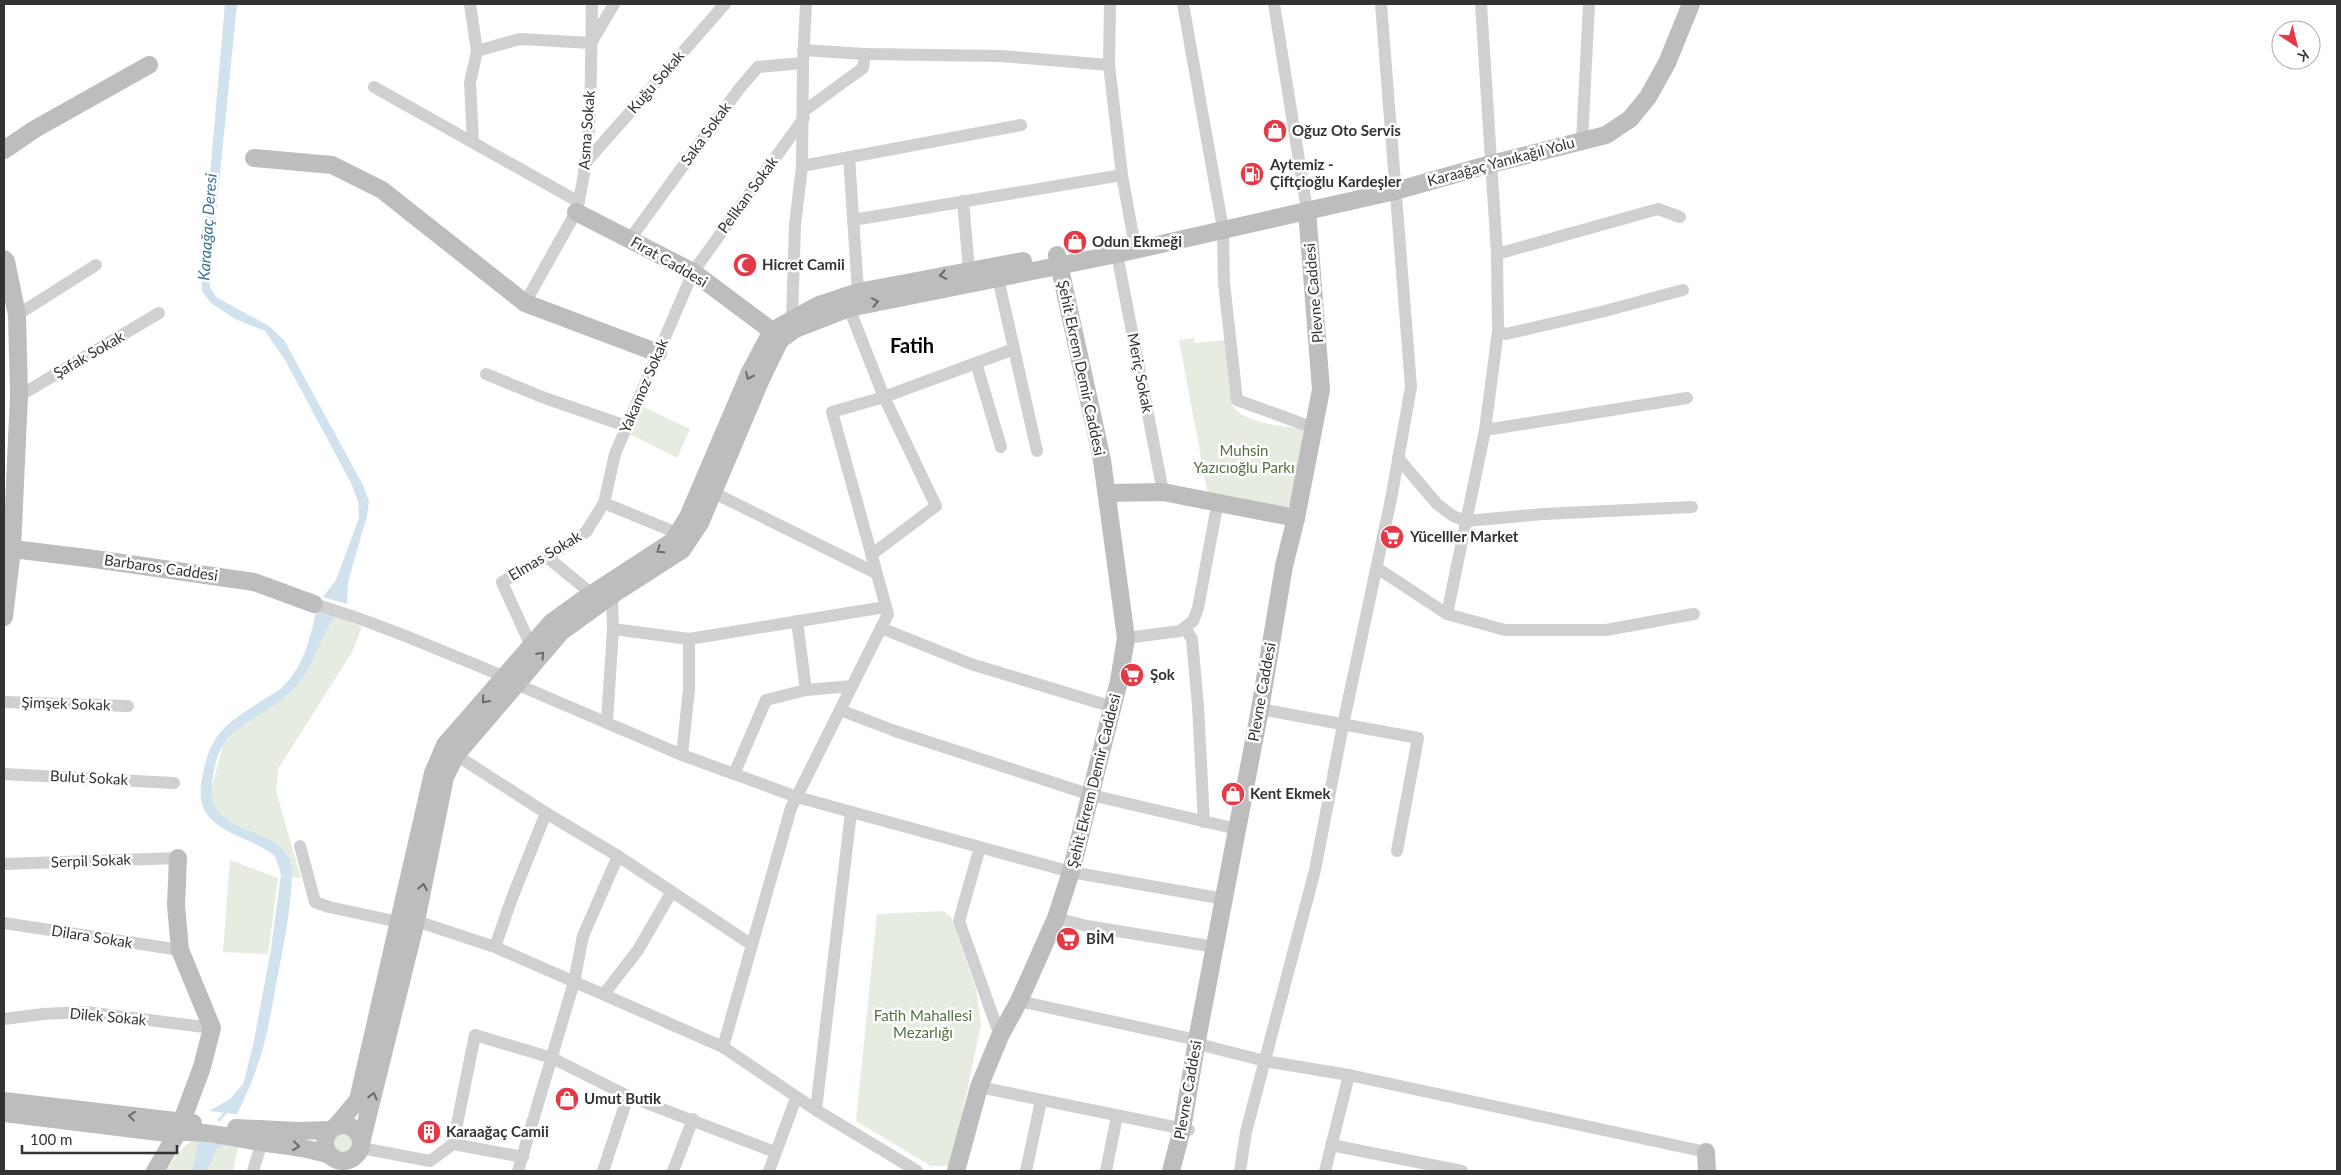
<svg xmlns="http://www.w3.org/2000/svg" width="2341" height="1175" font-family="Lato,sans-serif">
	<rect width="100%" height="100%" fill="#fff"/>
	<g fill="#e6ecdf">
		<path d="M1194 338V343L1227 340 1232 405C1246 425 1283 425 1306 430L1290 504 1285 509 1208 495 1179 340Z"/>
		<polygon points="640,405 690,429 677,458 628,433"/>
		<polygon points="335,616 362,627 352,652 278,769 276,791 301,878 292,877 286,853 274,842 224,819 216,810 212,800 212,787 223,745 239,726 286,697 300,682 324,631"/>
		<polygon points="230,860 278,878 268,954 223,952"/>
		<polygon points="944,911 951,917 976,989 981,1025 951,1166 931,1166 856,1121 877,914"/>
		<circle cx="342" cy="1142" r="12"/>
		<polygon points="191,1141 198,1141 192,1171 165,1171 179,1152"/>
		<polygon points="224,1145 238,1146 233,1171 207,1171 216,1150"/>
	</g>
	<g fill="#cfe2ee">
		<polygon points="225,4 237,4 210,273 210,287 216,297 269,326 284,340 363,485 369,501 367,516 348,582 347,604 323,597 336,580 359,518 358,496 285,360 265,331 235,319 211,303 202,291 201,277"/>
		<path d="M316 611 335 616C320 637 314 665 299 683 264 726 215 716 212 788 209 833 266 825 286 853 290 859 293 868 292 875 291 911 283 948 276 984 273 1002 270 1021 265 1040 259 1065 249 1090 237 1114L209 1111 230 1099 243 1084 253 1046 271 949 281 874 275 856C256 840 228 837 210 818 200 808 199 792 202 779 210 733 224 726 261 701 271 695 281 690 288 681 304 663 312 633 316 611Z"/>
		<polygon points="198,1141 224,1145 216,1150 207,1171 192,1171"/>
	</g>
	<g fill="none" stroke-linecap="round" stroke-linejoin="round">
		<g stroke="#cfe2ee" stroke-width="3">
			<polyline points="354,487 359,500"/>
			<polyline points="219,1120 227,1111"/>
		</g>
		<g stroke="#d0d0d0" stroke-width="12">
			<polyline points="470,4 477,51"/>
			<polyline points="1110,4 1109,65 1122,175 1134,241"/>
			<polyline points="1183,4 1223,229 1224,283 1237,400 1314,428"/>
			<polyline points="1274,4 1307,210"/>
			<polyline points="1481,4 1497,254 1498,331 1485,430"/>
			<polyline points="803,50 865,54 1001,56 1109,65"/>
			<polyline points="374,87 579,202"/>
			<polyline points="804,111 863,68 865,54"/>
			<polyline points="1582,141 1589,4"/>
			<polyline points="473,142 470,83 477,51 520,39 591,43 614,4"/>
			<polyline points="849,157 858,292"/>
			<polyline points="587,161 725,4"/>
			<polyline points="802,166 1021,125"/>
			<polyline points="963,201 969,270"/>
			<polyline points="853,220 1122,175"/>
			<polyline points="630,239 739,89 758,67 803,63"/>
			<polyline points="1117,254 1163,492"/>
			<polyline points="1497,254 1658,209 1680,217"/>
			<polyline points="998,278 1037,451"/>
			<path d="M525 303 576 212C594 145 590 73 592 4"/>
			<polyline points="849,308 884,397 936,506 871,555"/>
			<polyline points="17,315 96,265"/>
			<polyline points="794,326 792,319 795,225 802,166 803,63 806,4"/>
			<polyline points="1498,331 1506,334 1601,312 1683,290"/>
			<polyline points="976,363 1001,447"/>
			<polyline points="486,374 542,397 626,426"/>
			<polyline points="19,396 159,313"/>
			<polyline points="1398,458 1437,504 1453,516 1466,521 1544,514 1692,507"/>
			<polyline points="712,492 876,573"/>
			<polyline points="604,503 677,533"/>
			<polyline points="547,557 592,594"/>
			<polyline points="1377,568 1447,614 1505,630 1606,630 1694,614"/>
			<path d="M314 604C379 623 442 651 505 677L516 684 682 755 797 797 1071 872 1224 899"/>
			<polyline points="1447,614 1485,430 1687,398"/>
			<polyline points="797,621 806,690"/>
			<polyline points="881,628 971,664 1113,707"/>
			<polyline points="1185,628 1192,639 1198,706 1204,822"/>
			<polyline points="613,629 689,639 885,607"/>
			<polyline points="1126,638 1180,631 1193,621 1198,608 1218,501"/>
			<polyline points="531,646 502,582 547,557 586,532 604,503 615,454 693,272 804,118"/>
			<polyline points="4,702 128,706"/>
			<polyline points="1260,709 1418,738 1397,851"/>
			<polyline points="840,710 895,731 1091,795 1237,829"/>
			<polyline points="607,721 613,629 612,595"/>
			<polyline points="456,755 546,813 618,856 752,945"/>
			<polyline points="682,755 689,689 689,639"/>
			<polyline points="4,774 174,783"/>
			<polyline points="734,774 766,700 806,690 852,686"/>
			<polyline points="300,846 315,902 329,907 399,922"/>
			<polyline points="980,847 959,921 1000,1036"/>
			<polyline points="4,864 178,858"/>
			<polyline points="1056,918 1087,926 1215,947"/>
			<polyline points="416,921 495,947 723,1047 816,1110 917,1171"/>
			<polyline points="4,923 180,950"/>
			<polyline points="495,947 512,898 546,813"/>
			<polyline points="604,994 638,950 671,893"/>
			<polyline points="1019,1001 1197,1040 1206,1046 1265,1061 1349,1075 1706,1152"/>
			<polyline points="4,1019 43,1014 86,1012 212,1028"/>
			<polyline points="723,1047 791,808 888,614 832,412 884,397 1014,349"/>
			<polyline points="979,1087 1189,1130"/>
			<polyline points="816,1110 851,812"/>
			<polyline points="453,1144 475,1035 552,1058 628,1096 775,1152"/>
			<polyline points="1331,1145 1462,1171"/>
			<polyline points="361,1148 430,1161 453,1144 523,1157"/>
			<polyline points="253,1171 262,1142"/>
			<polyline points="518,1171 574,982 583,936 618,856"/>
			<polyline points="603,1171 628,1096"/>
			<polyline points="673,1171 693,1119"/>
			<polyline points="769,1171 796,1098"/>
			<polyline points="1026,1171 1041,1101"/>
			<polyline points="1106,1171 1117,1116"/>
			<polyline points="1240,1171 1246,1132 1315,870 1343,725 1391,499 1411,387 1381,4"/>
			<polyline points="1325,1171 1349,1075"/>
		</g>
		<g stroke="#bdbdbd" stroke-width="18">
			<polyline points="4,150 35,129 149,65"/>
			<polyline points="254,158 332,165 382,190 525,303 658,353"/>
			<polyline points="576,212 693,272 772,331 780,339"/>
			<polyline points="4,259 6,261 17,315 19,396 12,549 4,617"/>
			<polyline points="1108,493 1163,492 1296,518"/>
			<polyline points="4,548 87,558 254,582 314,604"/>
			<polyline points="178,858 176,905 180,950 212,1028 202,1067 182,1121"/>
			<polyline points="4,1101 193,1123"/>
			<path d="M4 1113 167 1133C198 1129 230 1137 260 1142 284 1146 306 1147 329 1155"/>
			<circle cx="343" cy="1143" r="18"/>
			<polyline points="336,1126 358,1100 433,773 445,745 552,622 581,601 673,541 688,517 750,372 772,331 819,305 858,292 1023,261"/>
			<polyline points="236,1128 298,1131 330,1130"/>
			<polyline points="361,1143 416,921 445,777 456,755 561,632 612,595 682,550 700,523 761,379 780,340 795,329 849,308 1117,254 1395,191 1491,164 1606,135 1630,119 1648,97 1667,63 1691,4"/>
			<polyline points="1706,1152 1707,1171"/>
			<polyline points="155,1171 178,1132"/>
			<polyline points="956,1171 979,1087 1000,1036 1019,1001 1056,918 1071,872 1119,681 1126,638 1102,460 1057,255"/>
			<polyline points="1171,1171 1182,1129 1197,1040 1260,709 1284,566 1296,518 1321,390 1307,210"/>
		</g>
	</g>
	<defs><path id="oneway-chevron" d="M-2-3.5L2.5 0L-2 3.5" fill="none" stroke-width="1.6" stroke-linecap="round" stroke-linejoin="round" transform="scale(1.25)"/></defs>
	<g stroke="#6a6a6a">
		<use href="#oneway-chevron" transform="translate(943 275) rotate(169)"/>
		<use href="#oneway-chevron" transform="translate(875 302) rotate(-11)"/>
		<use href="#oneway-chevron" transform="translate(749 376) rotate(115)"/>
		<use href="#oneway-chevron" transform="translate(660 550) rotate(145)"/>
		<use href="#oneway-chevron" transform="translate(541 655) rotate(-49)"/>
		<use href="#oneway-chevron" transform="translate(485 700) rotate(131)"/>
		<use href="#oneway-chevron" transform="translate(423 887) rotate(-79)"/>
		<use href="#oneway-chevron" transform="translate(373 1096) rotate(-76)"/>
		<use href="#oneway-chevron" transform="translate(132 1116) rotate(-173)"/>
		<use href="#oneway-chevron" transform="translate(296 1146) rotate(6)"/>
	</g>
	<defs>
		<g id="shop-disc" transform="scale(1.25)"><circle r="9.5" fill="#e63946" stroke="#fff"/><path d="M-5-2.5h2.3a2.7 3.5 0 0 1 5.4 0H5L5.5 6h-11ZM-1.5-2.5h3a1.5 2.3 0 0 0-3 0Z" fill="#fff"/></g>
		<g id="fuel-disc" transform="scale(1.25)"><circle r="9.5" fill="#e63946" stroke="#fff"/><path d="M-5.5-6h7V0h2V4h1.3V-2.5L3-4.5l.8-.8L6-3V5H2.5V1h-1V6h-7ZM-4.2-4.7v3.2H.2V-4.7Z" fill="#fff"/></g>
		<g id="mosque-disc" transform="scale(1.25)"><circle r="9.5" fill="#e63946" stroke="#fff"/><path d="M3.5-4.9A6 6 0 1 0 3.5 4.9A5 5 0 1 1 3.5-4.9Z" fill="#fff"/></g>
		<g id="supermarket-disc" transform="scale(1.25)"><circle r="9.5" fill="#e63946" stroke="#fff"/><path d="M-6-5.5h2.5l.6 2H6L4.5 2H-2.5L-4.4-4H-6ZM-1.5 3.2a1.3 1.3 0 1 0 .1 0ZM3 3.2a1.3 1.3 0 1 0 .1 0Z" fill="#fff"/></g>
		<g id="building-disc" transform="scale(1.25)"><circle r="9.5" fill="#e63946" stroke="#fff"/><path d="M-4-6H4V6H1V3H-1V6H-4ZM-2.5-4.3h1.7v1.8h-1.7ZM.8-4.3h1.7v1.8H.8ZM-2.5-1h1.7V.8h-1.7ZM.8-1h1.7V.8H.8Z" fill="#fff"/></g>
	</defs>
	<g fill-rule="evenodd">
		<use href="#shop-disc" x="1275" y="131"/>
		<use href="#fuel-disc" x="1252" y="174"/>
		<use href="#shop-disc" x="1075" y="242"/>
		<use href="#mosque-disc" x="745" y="265"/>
		<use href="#supermarket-disc" x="1392" y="537"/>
		<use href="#supermarket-disc" x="1132" y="675"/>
		<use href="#shop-disc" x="1233" y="794"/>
		<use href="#supermarket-disc" x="1068" y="939"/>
		<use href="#shop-disc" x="567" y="1099"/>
		<use href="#building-disc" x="429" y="1132"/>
	</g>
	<g text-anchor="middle" stroke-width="5" stroke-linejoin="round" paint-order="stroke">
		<g font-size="15" fill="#333" stroke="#fff">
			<text transform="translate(656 82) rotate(-49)" y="5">Kuğu Sokak</text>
			<text transform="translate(587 130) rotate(-86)" y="5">Asma Sokak</text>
			<text transform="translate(706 134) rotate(-54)" y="5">Saka Sokak</text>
			<text transform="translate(1501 162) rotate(-15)" y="5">Karaağaç Yanıkağıl Yolu</text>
			<text transform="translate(748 195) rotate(-54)" y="5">Pelikan Sokak</text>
			<text transform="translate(669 262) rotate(30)" y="5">Fırat Caddesi</text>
			<text transform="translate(1314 293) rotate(-95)" y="5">Plevne Caddesi</text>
			<text transform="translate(89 355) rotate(-30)" y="5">Şafak Sokak</text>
			<text transform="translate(1081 368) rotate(78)" y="5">Şehit Ekrem Demir Caddesi</text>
			<text transform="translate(1140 373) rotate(79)" y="5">Meriç Sokak</text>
			<text transform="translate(644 386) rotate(-67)" y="5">Yakamoz Sokak</text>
			<text transform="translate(545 556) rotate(-31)" y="5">Elmas Sokak</text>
			<text transform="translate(161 568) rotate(8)" y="5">Barbaros Caddesi</text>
			<text transform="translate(1262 692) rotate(-80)" y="5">Plevne Caddesi</text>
			<text transform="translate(66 704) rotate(2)" y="5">Şimşek Sokak</text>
			<text transform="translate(89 778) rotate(3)" y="5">Bulut Sokak</text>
			<text transform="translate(1094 781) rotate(-76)" y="5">Şehit Ekrem Demir Caddesi</text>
			<text transform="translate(91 861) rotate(-2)" y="5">Serpil Sokak</text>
			<text transform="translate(92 937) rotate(9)" y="5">Dilara Sokak</text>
			<text transform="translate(108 1017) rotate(5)" y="5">Dilek Sokak</text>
			<text transform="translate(1188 1090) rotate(-80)" y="5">Plevne Caddesi</text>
		</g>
		<g font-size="15" font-weight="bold" fill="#333" stroke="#fff" text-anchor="start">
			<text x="1292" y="136">Oğuz Oto Servis</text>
			<text x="1270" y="170">Aytemiz -<tspan x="1270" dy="17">Çiftçioğlu Kardeşler</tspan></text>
			<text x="1092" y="247">Odun Ekmeği</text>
			<text x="762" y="270">Hicret Camii</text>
			<text x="1410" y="542">Yücelller Market</text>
			<text x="1150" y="680">Şok</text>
			<text x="1250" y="799">Kent Ekmek</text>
			<text x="1086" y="944">BİM</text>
			<text x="584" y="1104">Umut Butik</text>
			<text x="446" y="1137">Karaağaç Camii</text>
		</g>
		<g font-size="15" fill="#56703f" stroke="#fff">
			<text x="1244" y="456">Muhsin<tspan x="1244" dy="17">Yazıcıoğlu Parkı</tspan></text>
			<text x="923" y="1021">Fatih Mahallesi<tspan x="923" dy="17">Mezarlığı</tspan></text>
		</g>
		<g font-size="16" font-style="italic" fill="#3f7597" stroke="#fff">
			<text transform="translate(207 227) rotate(-86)" y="6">Karaağaç Deresi</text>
		</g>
		<g font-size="20" font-weight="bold" fill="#000" stroke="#fff">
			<text x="912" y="353">Fatih</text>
		</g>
	</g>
	<rect width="2341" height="1175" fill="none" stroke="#333333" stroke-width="10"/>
	<g transform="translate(2296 45) rotate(145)"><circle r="24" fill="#ffffff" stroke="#adadad"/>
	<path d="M0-4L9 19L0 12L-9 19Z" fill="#e63946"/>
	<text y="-8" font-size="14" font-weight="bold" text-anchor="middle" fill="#333333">K</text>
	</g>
	<path d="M22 1145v8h155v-8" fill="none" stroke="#333333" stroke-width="2.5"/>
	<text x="30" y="1145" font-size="15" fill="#333333" stroke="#ffffff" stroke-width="4" paint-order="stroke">100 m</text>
</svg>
